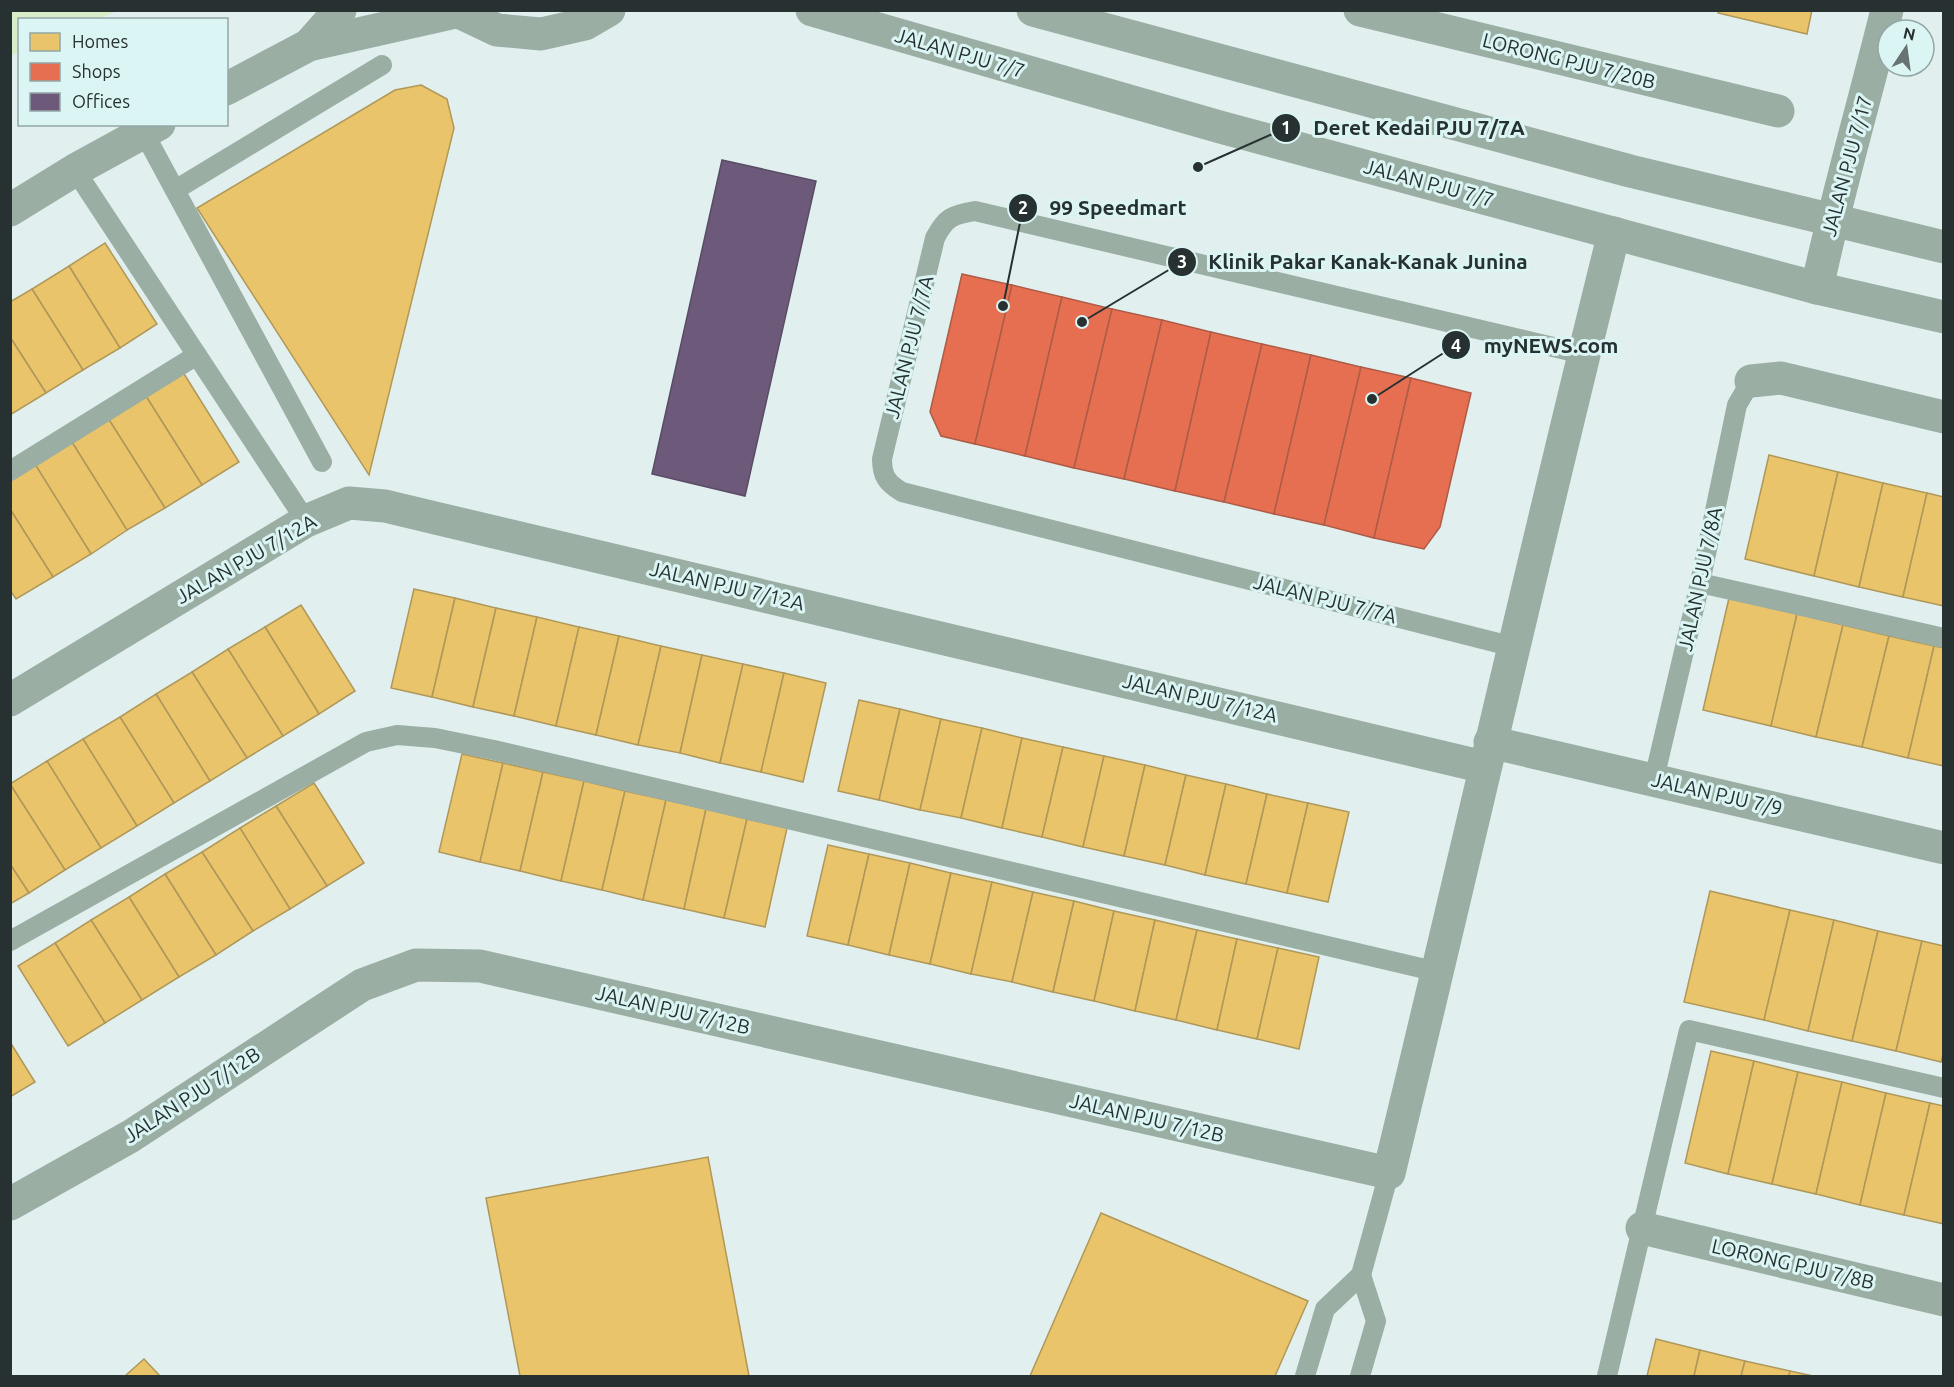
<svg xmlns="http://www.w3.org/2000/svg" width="1954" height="1387" font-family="Ubuntu,sans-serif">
	<rect width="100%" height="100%" fill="#e1efee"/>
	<polygon fill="#d6edc8" points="11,10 118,10 118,11 97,19 20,20 19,52 11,56"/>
	<g fill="#e9c46a" stroke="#af9859" stroke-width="1.5">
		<polygon points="1718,10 1812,10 1807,34 1718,13"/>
		<polygon points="421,85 447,99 454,128 369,475 197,208 395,90"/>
		<polygon points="105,243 157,324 120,348 69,266"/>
		<polygon points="69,266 120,348 83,370 32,289"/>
		<polygon points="32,289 83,370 46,393 10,337 10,302"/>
		<polygon points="10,337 46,393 10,415"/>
		<polygon points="181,369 239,462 202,485 144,393"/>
		<polygon points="144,393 202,485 165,508 106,415"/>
		<polygon points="106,415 165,508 127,530 70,439"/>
		<polygon points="70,439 127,530 91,554 33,461"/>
		<polygon points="1769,455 1838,472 1814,576 1745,559"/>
		<polygon points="33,461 91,554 53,577 10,509 10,475"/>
		<polygon points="1838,472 1883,483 1859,587 1814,576"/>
		<polygon points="1883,483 1927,493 1903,597 1859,587"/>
		<polygon points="1927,493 1944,497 1944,606 1903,597"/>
		<polygon points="10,509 53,577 16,599 10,590"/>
		<polygon points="414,589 455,598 432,697 391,688"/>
		<polygon points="455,598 496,608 473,707 432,697"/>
		<polygon points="1729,598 1797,614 1771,726 1703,710"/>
		<polygon points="301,605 355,691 319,714 265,627"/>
		<polygon points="496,608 537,617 514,716 473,707"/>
		<polygon points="1797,614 1843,625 1816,737 1771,726"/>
		<polygon points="537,617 579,627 556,726 514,716"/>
		<polygon points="1843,625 1889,636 1862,747 1816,737"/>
		<polygon points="265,627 319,714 283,736 228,649"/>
		<polygon points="579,627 619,636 596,735 556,726"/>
		<polygon points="619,636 661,646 638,745 596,735"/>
		<polygon points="1889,636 1934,646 1908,758 1862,747"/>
		<polygon points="661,646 702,655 680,753 638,745"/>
		<polygon points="1934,646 1944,648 1944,766 1908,758"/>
		<polygon points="228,649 283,736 247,758 192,672"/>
		<polygon points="702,655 743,664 720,763 680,753"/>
		<polygon points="743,664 784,673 761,772 720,763"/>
		<polygon points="192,672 247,758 210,781 156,694"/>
		<polygon points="784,673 826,683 803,782 761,772"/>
		<polygon points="156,694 210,781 174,803 120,717"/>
		<polygon points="859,700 900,709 879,800 838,791"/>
		<polygon points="900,709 941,719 920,810 879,800"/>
		<polygon points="120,717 174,803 137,826 83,739"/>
		<polygon points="941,719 982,728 961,818 920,810"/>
		<polygon points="982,728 1022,738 1002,828 961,818"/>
		<polygon points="1022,738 1063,747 1042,837 1002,828"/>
		<polygon points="83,739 137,826 101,848 47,761"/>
		<polygon points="1063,747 1104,756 1083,847 1042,837"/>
		<polygon points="462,754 503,763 480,862 439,852"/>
		<polygon points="1104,756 1145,765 1124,856 1083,847"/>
		<polygon points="47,761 101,848 65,870 10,784"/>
		<polygon points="503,763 543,772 520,871 480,862"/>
		<polygon points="1145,765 1186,775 1165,865 1124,856"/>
		<polygon points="543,772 584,781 561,881 520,871"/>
		<polygon points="1186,775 1226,784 1205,875 1165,865"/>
		<polygon points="584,781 625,791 602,890 561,881"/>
		<polygon points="314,783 364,863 327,886 276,806"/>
		<polygon points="10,784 65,870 29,893 10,864"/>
		<polygon points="1226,784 1267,794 1246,884 1205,875"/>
		<polygon points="625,791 666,800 643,900 602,890"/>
		<polygon points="1267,794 1308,803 1287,893 1246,884"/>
		<polygon points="666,800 706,809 684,909 643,900"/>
		<polygon points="1308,803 1349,812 1328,902 1287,893"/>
		<polygon points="276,806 327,886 290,909 240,828"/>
		<polygon points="706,809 747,819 724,918 684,909"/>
		<polygon points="747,819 787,828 765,927 724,918"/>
		<polygon points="240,828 290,909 253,931 202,852"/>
		<polygon points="828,845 869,854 848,945 807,936"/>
		<polygon points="202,852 253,931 216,955 165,874"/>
		<polygon points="869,854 910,863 889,955 848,945"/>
		<polygon points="910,863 951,873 930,964 889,955"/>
		<polygon points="10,864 29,893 10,904"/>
		<polygon points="951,873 992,882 971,974 930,964"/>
		<polygon points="165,874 216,955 179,977 129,897"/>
		<polygon points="992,882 1033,892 1012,982 971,974"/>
		<polygon points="1710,891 1790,910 1764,1020 1684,1002"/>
		<polygon points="1033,892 1074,901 1053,992 1012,982"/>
		<polygon points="129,897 179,977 142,1000 91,920"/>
		<polygon points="1074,901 1114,911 1094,1001 1053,992"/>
		<polygon points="1790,910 1834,920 1808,1031 1764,1020"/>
		<polygon points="1114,911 1155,920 1135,1011 1094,1001"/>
		<polygon points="91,920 142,1000 105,1023 55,943"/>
		<polygon points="1155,920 1197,930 1176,1020 1135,1011"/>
		<polygon points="1834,920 1878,931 1852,1041 1808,1031"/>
		<polygon points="1197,930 1237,939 1217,1030 1176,1020"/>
		<polygon points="1878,931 1922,941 1896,1051 1852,1041"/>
		<polygon points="1237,939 1278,948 1257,1039 1217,1030"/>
		<polygon points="1922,941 1944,946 1944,1051 1941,1062 1896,1051"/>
		<polygon points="55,943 105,1023 68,1046 18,966"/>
		<polygon points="1278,948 1319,957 1299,1049 1257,1039"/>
		<polygon points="10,1042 35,1082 10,1097"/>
		<polygon points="1711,1051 1754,1061 1728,1174 1685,1163"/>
		<polygon points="1754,1061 1798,1072 1772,1184 1728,1174"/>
		<polygon points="1798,1072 1842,1082 1816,1194 1772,1184"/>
		<polygon points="1842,1082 1886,1093 1860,1205 1816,1194"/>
		<polygon points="1886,1093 1930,1103 1904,1215 1860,1205"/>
		<polygon points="1930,1103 1944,1106 1944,1224 1904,1215"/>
		<polygon points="708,1157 749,1376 520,1376 486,1198"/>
		<polygon points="1101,1213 1308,1301 1275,1376 1030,1376"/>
		<polygon points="1656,1339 1700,1350 1694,1376 1647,1376"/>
		<polygon points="1700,1350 1745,1361 1741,1376 1694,1376"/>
		<polygon points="144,1359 160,1376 125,1376"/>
		<polygon points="1745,1361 1790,1371 1789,1376 1741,1376"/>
		<polygon points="1790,1371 1813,1376 1789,1376"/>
	</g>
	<g fill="#e76f51" stroke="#ad5c47" stroke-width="1.5">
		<polygon points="962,274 1012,285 975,444 941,436 930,412"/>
		<polygon points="1012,285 1062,297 1025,456 975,444"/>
		<polygon points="1062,297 1112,309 1074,468 1025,456"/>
		<polygon points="1112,309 1162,320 1124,479 1074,468"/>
		<polygon points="1162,320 1211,332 1175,491 1124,479"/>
		<polygon points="1211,332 1262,344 1224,502 1175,491"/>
		<polygon points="1262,344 1311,355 1274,514 1224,502"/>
		<polygon points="1311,355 1361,367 1324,525 1274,514"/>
		<polygon points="1361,367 1411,378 1374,538 1324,525"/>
		<polygon points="1411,378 1471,393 1440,527 1424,549 1374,538"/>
	</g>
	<polygon fill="#6d597a" stroke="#584d64" stroke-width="1.5" points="722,160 816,181 745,496 652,474"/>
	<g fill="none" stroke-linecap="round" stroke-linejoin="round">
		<g stroke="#9aaea4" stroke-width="20">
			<polyline points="144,133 322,462"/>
			<polyline points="75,170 306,521"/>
			<polyline points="175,190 382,65"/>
			<polyline points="10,471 197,355"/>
			<polyline points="1700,583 1944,638"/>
			<path d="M1514 647 902 492C887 483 882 476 882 459L935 238C946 217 952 215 975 211L1583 354"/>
			<polyline points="1654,779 1700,583 1737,405 1751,381"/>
			<polyline points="10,941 366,742 397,735 435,738 494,750 1438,972"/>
			<polyline points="1305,1376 1325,1309 1361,1275 1389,1173"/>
			<polyline points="1360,1376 1376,1321 1361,1275"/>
			<polyline points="1607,1376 1689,1030 1944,1088"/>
		</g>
		<g stroke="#9aaea4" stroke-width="33">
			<polyline points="1360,10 1778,111"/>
			<polyline points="309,45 340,10"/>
			<polyline points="226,89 309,45 456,12"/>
			<polyline points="10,210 75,170 159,124"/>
			<path d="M1817 288C1837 195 1864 103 1887 10"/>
			<polyline points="1751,381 1781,378 1944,417"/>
			<polyline points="10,700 306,521 349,503 385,506 431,517 1484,767"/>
			<polyline points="1490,742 1944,848"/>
			<path d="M10 1204 131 1136 362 985 416 965 480 966 1389 1173C1465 860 1536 545 1614 233"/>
			<polyline points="1642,1228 1944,1300"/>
		</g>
		<g stroke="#9aaea4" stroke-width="33">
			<polyline points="455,10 497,30 541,34 585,24 609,10"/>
			<polyline points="812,10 1220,127 1817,288 1944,317"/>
			<polyline points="1033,10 1630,171 1944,247"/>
		</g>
	</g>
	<g text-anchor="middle" stroke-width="6" stroke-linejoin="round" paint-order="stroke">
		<g font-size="20" fill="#273131" stroke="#dbf5f4">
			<text transform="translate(960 53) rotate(16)" y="7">JALAN PJU 7/7</text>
			<text transform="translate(1569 61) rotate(14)" y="7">LORONG PJU 7/20B</text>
			<text transform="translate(1847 166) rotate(-75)" y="7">JALAN PJU 7/17</text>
			<text transform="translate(1429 183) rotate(15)" y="7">JALAN PJU 7/7</text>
			<text transform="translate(909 347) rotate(-76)" y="7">JALAN PJU 7/7A</text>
			<text transform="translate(246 559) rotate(-30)" y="7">JALAN PJU 7/12A</text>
			<text transform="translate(1700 579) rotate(-78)" y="7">JALAN PJU 7/8A</text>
			<text transform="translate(727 586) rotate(13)" y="7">JALAN PJU 7/12A</text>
			<text transform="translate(1325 599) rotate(14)" y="7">JALAN PJU 7/7A</text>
			<text transform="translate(1200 698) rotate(13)" y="7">JALAN PJU 7/12A</text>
			<text transform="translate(1717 794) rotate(13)" y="7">JALAN PJU 7/9</text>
			<text transform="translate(673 1010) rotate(13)" y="7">JALAN PJU 7/12B</text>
			<text transform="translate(192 1095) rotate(-33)" y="7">JALAN PJU 7/12B</text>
			<text transform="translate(1147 1118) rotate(13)" y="7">JALAN PJU 7/12B</text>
			<text transform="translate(1793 1264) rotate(13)" y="7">LORONG PJU 7/8B</text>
		</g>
	</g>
	<path fill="none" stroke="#273131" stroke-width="2" d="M1198 167L1286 128M1003 306L1023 208M1082 322L1182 262M1372 399L1456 345"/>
	<g fill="#273131" stroke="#dbf5f4" stroke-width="2">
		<circle cx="1198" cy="167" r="6"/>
		<circle cx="1003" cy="306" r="6"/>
		<circle cx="1082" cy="322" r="6"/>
		<circle cx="1372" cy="399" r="6"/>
		<circle cx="1286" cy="128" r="15"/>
		<circle cx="1023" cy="208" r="15"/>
		<circle cx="1182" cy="262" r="15"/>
		<circle cx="1456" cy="345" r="15"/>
	</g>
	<g font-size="18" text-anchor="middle" font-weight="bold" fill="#fff">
		<text x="1286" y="134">1</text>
		<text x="1023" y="214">2</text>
		<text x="1182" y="268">3</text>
		<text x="1456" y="352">4</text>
	</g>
	<g font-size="21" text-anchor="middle" font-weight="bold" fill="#273131" stroke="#dbf5f4" stroke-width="6" stroke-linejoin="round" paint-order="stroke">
		<text x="1419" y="135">Deret Kedai PJU 7/7A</text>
		<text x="1118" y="215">99 Speedmart</text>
		<text x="1368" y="269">Klinik Pakar Kanak-Kanak Junina</text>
		<text x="1551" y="353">myNEWS.com</text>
	</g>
	<rect width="1954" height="1387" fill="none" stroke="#273131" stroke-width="24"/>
	<rect x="18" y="18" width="210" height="108" fill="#dbf5f4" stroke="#93a7a6" stroke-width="1.5"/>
	<rect x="30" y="33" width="30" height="18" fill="#e9c46a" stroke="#93a7a6" stroke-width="1.5"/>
	<text x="72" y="48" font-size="18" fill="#273131">Homes</text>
	<rect x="30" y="63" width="30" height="18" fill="#e76f51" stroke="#93a7a6" stroke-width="1.5"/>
	<text x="72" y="78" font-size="18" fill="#273131">Shops</text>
	<rect x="30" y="93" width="30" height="18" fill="#6d597a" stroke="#93a7a6" stroke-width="1.5"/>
	<text x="72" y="108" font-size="18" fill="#273131">Offices</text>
	<g transform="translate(1906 48) rotate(13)"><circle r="28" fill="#dbf5f4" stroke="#93a7a6" stroke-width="1.5"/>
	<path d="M0-4.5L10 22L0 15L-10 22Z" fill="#687473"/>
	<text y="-9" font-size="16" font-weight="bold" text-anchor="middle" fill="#273131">N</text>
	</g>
</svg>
